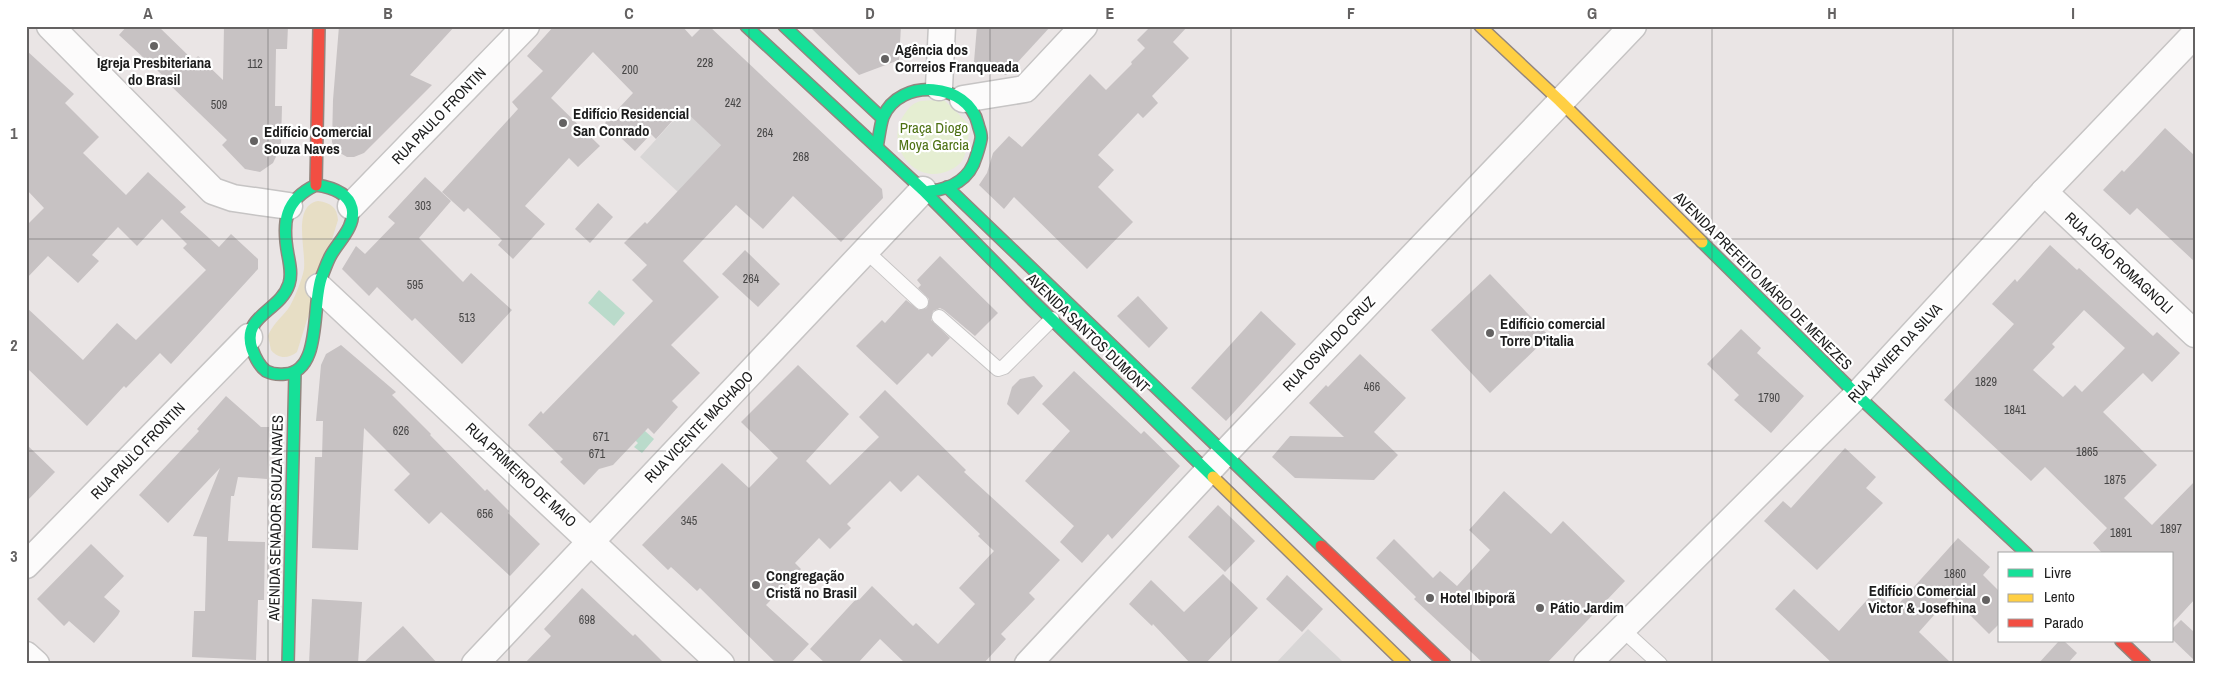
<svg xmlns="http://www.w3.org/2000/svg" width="2221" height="690" font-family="'Archivo Narrow',sans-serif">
	<rect width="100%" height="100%" fill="#eae5e5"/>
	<g fill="#d8d6d6">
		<polygon points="736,52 721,145 678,192 640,157"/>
		<polygon points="1308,629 1338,657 1345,664 1275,664"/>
	</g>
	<path fill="#e7dec5" d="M318 201C331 203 337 207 338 220L297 352C288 359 278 359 271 350L268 336C272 325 281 318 288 309 294 300 302 280 304 269 306 248 292 206 318 201Z"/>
	<path fill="#e5eed2" d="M944 100 970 125C968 136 968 150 963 159 961 164 953 169 948 171 913 186 882 142 906 112 909 107 915 102 921 101 928 100 937 100 944 100Z"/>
	<g fill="#badbcb">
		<polygon points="599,290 625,313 614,326 588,303"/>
		<polygon points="636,423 654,439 642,453 634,447 638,443 628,433"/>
	</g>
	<g fill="#c7c2c3" fill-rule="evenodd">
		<polygon points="127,26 158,26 194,61 198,56 223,80 224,26 288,26 287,49 276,49 275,106 282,106 281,146 273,163 260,172 245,169 222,145 227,140 171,86 172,84 119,35"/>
		<polygon points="339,26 455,26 410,75 432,85 364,153 354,157 347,157 335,150 332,142 333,100"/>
		<polygon points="554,26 682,26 692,37 703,26 709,26 882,189 883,198 841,242 793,196 763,229 736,205 683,261 719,297 671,345 700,373 672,401 678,407 654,434 648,428 613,465 599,469 584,485 560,462 563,459 528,425 541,411 543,414 653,301 632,280 647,265 624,243 645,222 647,224 721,145 683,109 656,139 651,134 635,151 605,123 633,93 593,52 551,98 600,146 578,167 569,158 525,206 545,224 513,259 498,245 502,240 468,208 464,212 442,192 518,109 512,102 543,71 527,56"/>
		<polygon points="809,26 901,26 899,60 859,75"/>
		<polygon points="977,26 1051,26 1006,75 974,62"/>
		<polygon points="1151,26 1188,26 1173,42 1189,58 1152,96 1158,103 1143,118 1138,113 1098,155 1114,170 1098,187 1133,222 1087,269 1014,197 1004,209 979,185 987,173 993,153 1009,136 1022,147 1090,74 1106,90 1132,64 1131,62 1145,48 1137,40"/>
		<polygon points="26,50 74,94 65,103 99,137 83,153 126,195 148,172 186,207 180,212 219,247 231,234 258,259 258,269 171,364 160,353 126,388 124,386 87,426 26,367 26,307 83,360 117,323 136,340 206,270 183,248 187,244 162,219 137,246 118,227 92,255 99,261 78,283 48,256 26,279 26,226 44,208 26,189"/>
		<polygon points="2165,128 2195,156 2195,262 2137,208 2130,215 2103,190 2122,170 2124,172 2141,154"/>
		<polygon points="425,177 451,201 419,238 463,282 471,273 512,310 462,364 415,318 412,321 377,287 369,296 342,269 356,246 365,254 395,223 388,217"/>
		<polygon points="598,203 613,217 590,243 575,229"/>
		<path d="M2050 245 2077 270 2079 268 2153 336 2157 332 2180 353 2152 382 2143 373 2103 412 2157 465 2124 498 2152 525 2195 481V599L2172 624V554H2103L2093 543 2107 528 2045 467 2031 481 1944 400 2014 324 1992 304 2015 279 2017 282ZM2084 310 2125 348 2082 392 2075 385 2063 397 2033 370 2055 347 2052 344Z"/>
		<polygon points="745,250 780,284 758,307 722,274"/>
		<polygon points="940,256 998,313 975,336 944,310 940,308 933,311 931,320 950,338 932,357 928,353 897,385 856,346 882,320 885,323 906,300 919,310 927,308 929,299 918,288 921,285 917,280"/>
		<polygon points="1490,274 1549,336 1490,393 1431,330"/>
		<polygon points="1138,296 1168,328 1149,348 1117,316"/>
		<polygon points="1261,311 1296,344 1226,421 1191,388"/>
		<polygon points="1741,329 1761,348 1757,353 1804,396 1771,433 1734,400 1739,395 1707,364"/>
		<polygon points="341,345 396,392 392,395 431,434 430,435 485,491 487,489 509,511 508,513 540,544 510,576 441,512 429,524 394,490 410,474 364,428 358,550 312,548 315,457 322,457 323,421 316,421 321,365 326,354"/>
		<polygon points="1360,354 1406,398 1374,432 1398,455 1374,480 1295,478 1272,457 1290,436 1344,437 1309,403 1326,385 1328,387"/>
		<polygon points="798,365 849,414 806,461 830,485 879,437 859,417 885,390 966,470 964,472 1060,560 1029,593 1035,599 1001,634 1006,639 983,664 906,664 880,639 857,664 826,664 810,649 857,598 859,600 872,586 913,626 916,623 938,644 975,604 959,588 994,551 978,536 980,534 918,475 901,492 890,481 847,524 851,528 830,549 819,538 795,563 801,569 766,605 809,644 790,664 777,664 700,588 697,591 671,567 668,570 642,545 722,463 749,488 778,458 741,422"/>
		<polygon points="1074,371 1141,434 1144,431 1180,466 1112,539 1108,534 1082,563 1060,542 1074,526 1025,481 1070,431 1042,404"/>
		<polygon points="1034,376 1043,386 1018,415 1007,404 1012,387 1020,379"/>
		<polygon points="226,396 261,427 269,427 267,479 238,477 234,496 231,496 228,541 265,542 264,600 258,600 256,660 192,657 194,611 205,611 207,537 193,536 220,468 168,523 139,495 199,431 197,429"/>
		<polygon points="26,444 55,472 26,502"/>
		<polygon points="1845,448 1876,477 1866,488 1883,503 1817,570 1764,521 1783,501 1791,508"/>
		<polygon points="1504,491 1551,534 1563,521 1625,581 1546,664 1484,664 1414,599 1416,597 1376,558 1394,539 1433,578 1440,571 1457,586 1490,550 1469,530"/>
		<polygon points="1218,505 1255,541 1225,572 1188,537"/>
		<polygon points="1958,538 1990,567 1983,575 2000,592 2000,623 1989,634 1951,596 1919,632 1952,664 1833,664 1775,609 1794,589 1839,631 1875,591 1894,609"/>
		<polygon points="91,544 124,576 104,597 120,611 118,615 94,643 69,621 64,626 37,599"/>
		<polygon points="1223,574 1258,608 1205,664 1191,664 1153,624 1152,626 1129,604 1151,580 1184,612"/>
		<polygon points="1287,575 1323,609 1302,632 1266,599"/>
		<polygon points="582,588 633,636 635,634 665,664 524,664 551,636 544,629"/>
		<polygon points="312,599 362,602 358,664 309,664"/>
		<polygon points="2181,620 2195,633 2195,661 2172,639 2172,629"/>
		<polygon points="403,626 438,664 362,664"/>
		<polygon points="2059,641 2064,641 2077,653 2067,664 2038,664"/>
	</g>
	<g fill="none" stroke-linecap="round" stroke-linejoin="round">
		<g stroke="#c6c4c4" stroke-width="16">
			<g id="lane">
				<polyline points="867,252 921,302"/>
				<polyline points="939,317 998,369 1004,367 1052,319"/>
				<polyline points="1623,630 1660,664"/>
			</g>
		</g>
		<g stroke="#c6c4c4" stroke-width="29">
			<g id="street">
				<polyline points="50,26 213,191 233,198 289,206"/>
				<polyline points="939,87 942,26"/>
				<polyline points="963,99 1025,89 1084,26"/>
				<polyline points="2044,192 2195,334"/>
				<polyline points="351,206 526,26"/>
				<polyline points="319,287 721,664"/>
				<polyline points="26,565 249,337"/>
				<polyline points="26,655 36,664"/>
				<polyline points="475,664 923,190"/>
				<polyline points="1028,664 1224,454 1633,26"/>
				<polyline points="1587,664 1857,395 2044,192 2195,34"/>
			</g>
		</g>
		<g stroke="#93867f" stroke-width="14">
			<g id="fast">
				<polyline points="746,26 923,190 1032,300 1213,477"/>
				<polyline points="784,26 882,118"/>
				<path d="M877 147C879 138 880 126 883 117 900 77 968 82 978 124 979 129 982 134 981 139 980 145 978 151 976 157 970 179 951 189 930 191"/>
				<path d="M316 185C330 187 348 192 352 208 356 226 339 241 331 255 327 262 325 269 322 276 311 302 323 372 285 374 278 375 272 374 266 371 259 366 255 357 252 349 241 315 280 312 289 284 292 275 290 265 288 255 282 223 284 200 316 185Z"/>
				<polyline points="947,187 1321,546"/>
				<polyline points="1702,242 1857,395 2027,554"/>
				<polyline points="288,664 295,372"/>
			</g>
		</g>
		<g stroke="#93867f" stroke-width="14">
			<g id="slow">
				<polyline points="1480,26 1560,101 1702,242"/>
				<polyline points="1213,477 1405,664"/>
			</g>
		</g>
		<g stroke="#93867f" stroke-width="14">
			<g id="jam">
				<polyline points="316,185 319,26"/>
				<polyline points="1321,546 1445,664"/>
				<polyline points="2121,641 2145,664"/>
			</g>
		</g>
		<use href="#lane" stroke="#fcfbfb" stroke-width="14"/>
		<use href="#street" stroke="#fcfbfb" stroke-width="26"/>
		<use href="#fast" stroke="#16e098" stroke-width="11"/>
		<use href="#slow" stroke="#ffcf43" stroke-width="11"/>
		<use href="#jam" stroke="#f24e42" stroke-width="11"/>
	</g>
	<path fill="none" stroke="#646262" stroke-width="1" stroke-opacity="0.55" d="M268 26V664M509 26V664M749 26V664M990 26V664M1231 26V664M1471 26V664M1712 26V664M1953 26V664M26 239H2195M26 451H2195"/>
	<g fill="#646262" stroke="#fff" stroke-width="2">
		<circle cx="154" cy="46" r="5"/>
		<circle cx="885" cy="59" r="5"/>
		<circle cx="563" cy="123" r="5"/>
		<circle cx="254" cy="141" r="5"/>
		<circle cx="1490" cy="333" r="5"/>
		<circle cx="756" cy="585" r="5"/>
		<circle cx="1430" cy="598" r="5"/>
		<circle cx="1986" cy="600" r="5"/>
		<circle cx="1540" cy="608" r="5"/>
	</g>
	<g text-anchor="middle" stroke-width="4.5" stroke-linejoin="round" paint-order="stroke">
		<g font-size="12" fill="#474646">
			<text x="705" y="67">228</text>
			<text x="255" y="68">112</text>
			<text x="630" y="74">200</text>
			<text x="733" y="107">242</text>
			<text x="219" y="109">509</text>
			<text x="765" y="137">264</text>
			<text x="801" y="161">268</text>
			<text x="423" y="210">303</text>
			<text x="751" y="283">264</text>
			<text x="415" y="289">595</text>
			<text x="467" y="322">513</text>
			<text x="1986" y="386">1829</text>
			<text x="1372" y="391">466</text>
			<text x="1769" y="402">1790</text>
			<text x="2015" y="414">1841</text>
			<text x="401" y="435">626</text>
			<text x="601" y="441">671</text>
			<text x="2087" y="456">1865</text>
			<text x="597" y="458">671</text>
			<text x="2115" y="484">1875</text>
			<text x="485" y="518">656</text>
			<text x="689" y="525">345</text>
			<text x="2171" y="533">1897</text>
			<text x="2121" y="537">1891</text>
			<text x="1955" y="578">1860</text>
			<text x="587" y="624">698</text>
		</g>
		<g font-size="15" font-weight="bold" fill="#1c1c1c" stroke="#fff" text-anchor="start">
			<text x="895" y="55">Agência dos<tspan x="895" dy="17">Correios Franqueada</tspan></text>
			<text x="154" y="68" text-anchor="middle">Igreja Presbiteriana<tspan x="154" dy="17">do Brasil</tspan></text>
			<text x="573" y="119">Edifício Residencial<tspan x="573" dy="17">San Conrado</tspan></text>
			<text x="264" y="137">Edifício Comercial<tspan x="264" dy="17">Souza Naves</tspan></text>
			<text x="1500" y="329">Edifício comercial<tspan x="1500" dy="17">Torre D'italia</tspan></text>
			<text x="766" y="581">Congregação<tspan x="766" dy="17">Cristã no Brasil</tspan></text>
			<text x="1976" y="596" text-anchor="end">Edifício Comercial<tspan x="1976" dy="17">Victor &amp; Josefhina</tspan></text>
			<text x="1440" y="603">Hotel Ibiporã</text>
			<text x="1550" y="613">Pátio Jardim</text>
		</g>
		<g font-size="15" fill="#1c1c1c" stroke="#fff">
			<text transform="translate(439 116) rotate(-46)" y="5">RUA PAULO FRONTIN</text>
			<text transform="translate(2119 263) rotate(43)" y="5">RUA JOÃO ROMAGNOLI</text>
			<text transform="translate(1763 281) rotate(45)" y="5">AVENIDA PREFEITO MÁRIO DE MENEZES</text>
			<text transform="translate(1088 333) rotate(44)" y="5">AVENIDA SANTOS DUMONT</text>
			<text transform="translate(1329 344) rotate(-46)" y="5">RUA OSVALDO CRUZ</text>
			<text transform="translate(1895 353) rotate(-47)" y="5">RUA XAVIER DA SILVA</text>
			<text transform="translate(699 427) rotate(-46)" y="5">RUA VICENTE MACHADO</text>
			<text transform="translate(138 451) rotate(-46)" y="5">RUA PAULO FRONTIN</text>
			<text transform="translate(521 475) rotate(43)" y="5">RUA PRIMEIRO DE MAIO</text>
			<text transform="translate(276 518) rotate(-89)" y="5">AVENIDA SENADOR SOUZA NAVES</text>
		</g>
		<g font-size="15" fill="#4d7113" stroke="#fff">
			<text x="934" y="133">Praça Diogo<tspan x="934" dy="17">Moya Garcia</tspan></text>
		</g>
	</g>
	<rect width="2221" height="690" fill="none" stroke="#ffffff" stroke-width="55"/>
	<rect x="1998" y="552" width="175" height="90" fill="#ffffff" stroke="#a4a4a4"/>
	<rect x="2008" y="569" width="25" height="8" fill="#16e098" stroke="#a4a4a4"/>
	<text x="2044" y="578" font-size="15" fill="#1c1c1c">Livre</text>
	<rect x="2008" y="594" width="25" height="8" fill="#ffcf43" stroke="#a4a4a4"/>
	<text x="2044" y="602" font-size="15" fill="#1c1c1c">Lento</text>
	<rect x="2008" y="619" width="25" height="8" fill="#f24e42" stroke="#a4a4a4"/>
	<text x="2044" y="628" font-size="15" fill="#1c1c1c">Parado</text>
	<rect x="28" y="28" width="2166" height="634" fill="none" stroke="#646262" stroke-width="2"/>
	<g font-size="16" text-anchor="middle" font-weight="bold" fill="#646262">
		<text x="148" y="19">A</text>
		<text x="388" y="19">B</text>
		<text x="629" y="19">C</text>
		<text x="870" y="19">D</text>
		<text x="1110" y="19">E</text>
		<text x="1351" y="19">F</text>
		<text x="1592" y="19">G</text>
		<text x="1832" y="19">H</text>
		<text x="2073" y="19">I</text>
		<text x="14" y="139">1</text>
		<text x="14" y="351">2</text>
		<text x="14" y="562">3</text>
	</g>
</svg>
